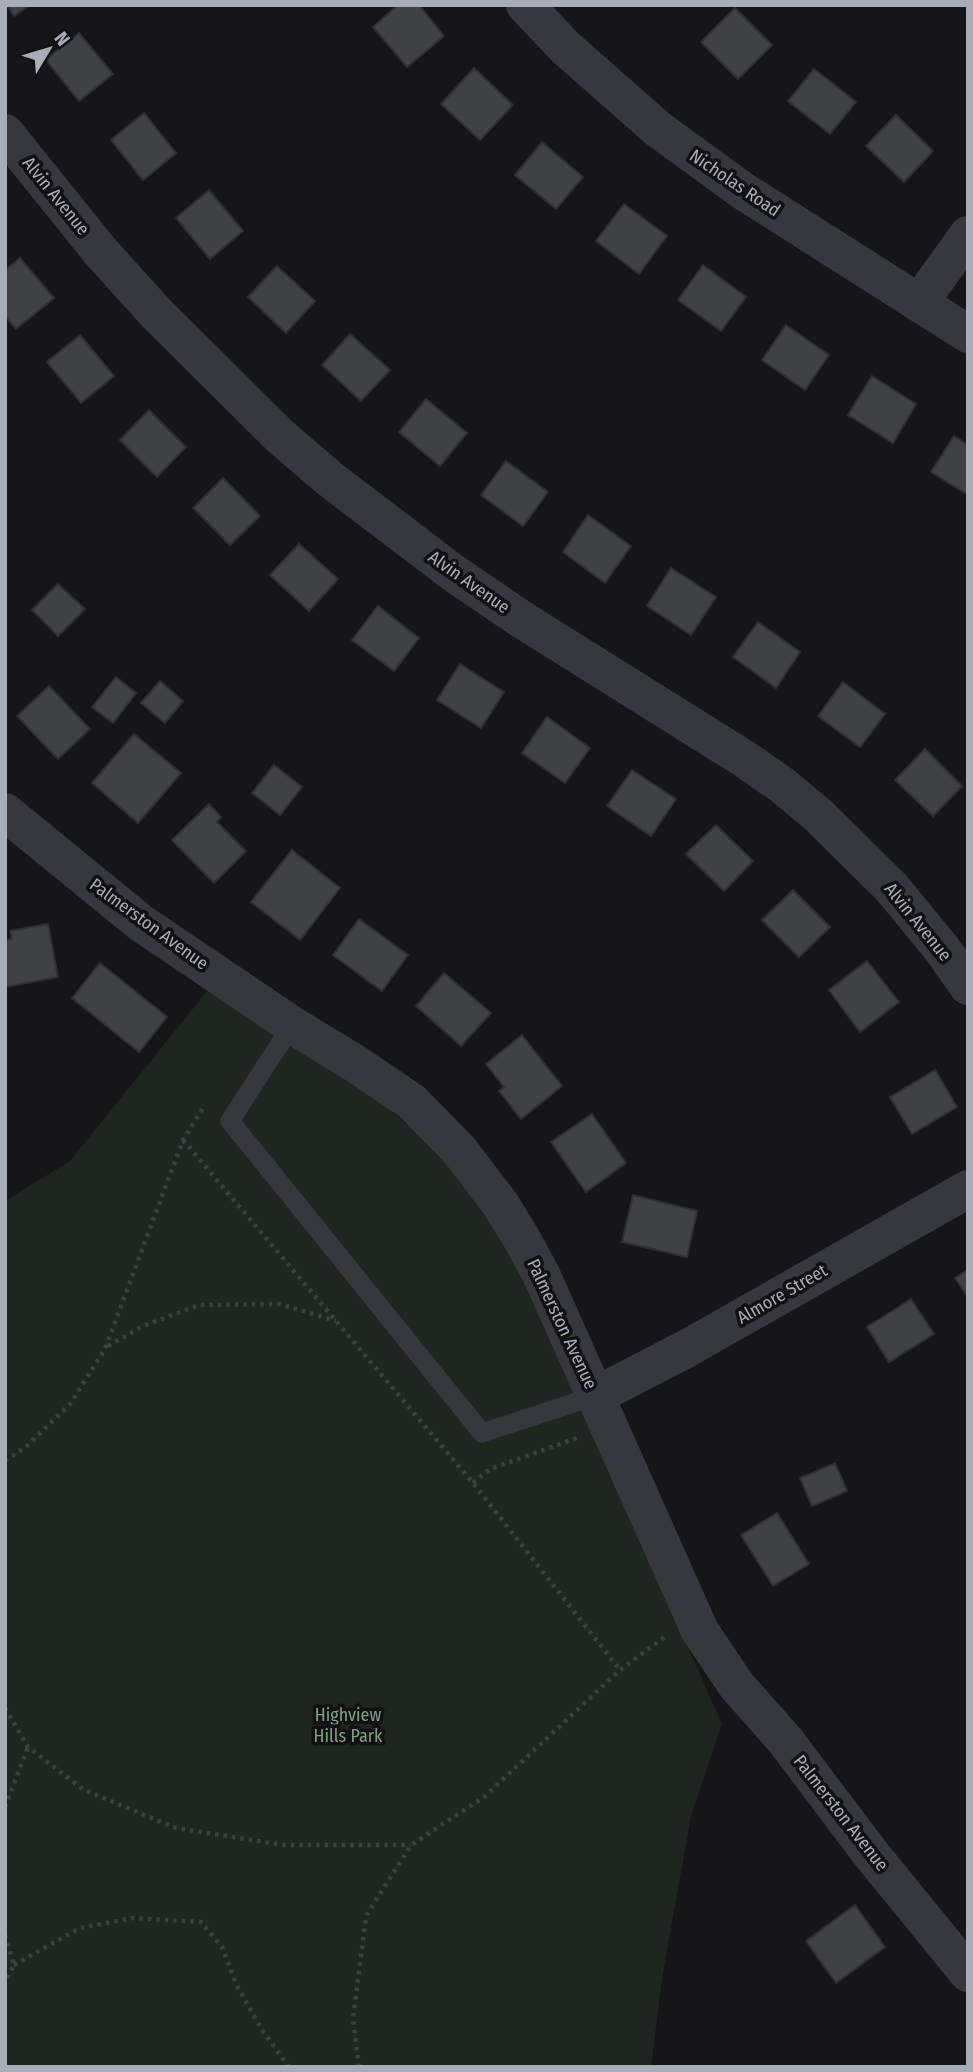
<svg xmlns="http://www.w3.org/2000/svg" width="973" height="2072" font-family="'Fira Sans Condensed',sans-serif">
	<rect width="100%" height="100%" fill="#161618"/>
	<polygon fill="#1e261f" points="208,990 366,1091 428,1141 481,1207 523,1275 722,1724 691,1816 662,1978 651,2067 5,2067 5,1201 70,1161"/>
	<g fill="#404145" stroke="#303034" stroke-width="2">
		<polygon points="7,5 30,5 14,16"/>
		<polygon points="398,5 419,5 444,36 407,67 373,27"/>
		<polygon points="735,8 772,45 738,79 701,42"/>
		<polygon points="79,33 113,74 79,101 46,60"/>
		<polygon points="474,68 513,105 480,140 441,104"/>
		<polygon points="814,69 856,102 830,134 788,101"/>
		<polygon points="144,113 176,153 143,180 111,140"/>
		<polygon points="896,115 933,151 904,182 866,146"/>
		<polygon points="542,142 583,177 556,209 515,175"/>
		<polygon points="209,190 243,231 210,259 176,218"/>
		<polygon points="624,204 667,236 639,274 596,241"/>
		<polygon points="20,258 54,298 16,329 5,316 5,270"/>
		<polygon points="703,265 746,297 721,331 678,300"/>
		<polygon points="277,266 315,301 286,333 248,297"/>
		<polygon points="786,325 829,355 805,390 762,360"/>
		<polygon points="350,334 390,370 361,401 322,365"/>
		<polygon points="80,335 114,376 81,403 47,362"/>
		<polygon points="872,376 916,404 893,443 848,415"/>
		<polygon points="426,399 467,433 440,466 399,432"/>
		<polygon points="149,410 186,447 157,477 120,440"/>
		<polygon points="954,436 968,445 968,495 931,472"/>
		<polygon points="506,461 548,492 523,526 481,495"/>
		<polygon points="223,478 260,516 230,545 193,508"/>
		<polygon points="588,515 631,546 605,583 563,552"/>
		<polygon points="299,544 338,579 309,611 270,575"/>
		<polygon points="671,568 716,597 691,635 647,606"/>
		<polygon points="58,584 85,609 58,636 32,610"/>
		<polygon points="378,606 419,638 394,671 352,640"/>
		<polygon points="758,622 800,652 776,688 733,657"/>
		<polygon points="460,664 504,692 481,728 437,700"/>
		<polygon points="116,677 136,693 113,723 92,707"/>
		<polygon points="160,681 183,701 165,723 141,703"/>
		<polygon points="843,682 885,714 860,747 818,716"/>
		<polygon points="49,686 90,729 58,759 17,716"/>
		<polygon points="547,717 590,748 565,783 522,753"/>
		<polygon points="134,734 181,773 138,823 92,783"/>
		<polygon points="925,749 962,786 933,816 895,780"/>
		<polygon points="274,765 302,787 280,815 252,793"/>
		<polygon points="632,770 676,799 651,836 607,806"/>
		<polygon points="209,804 221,817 217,822 246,851 214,883 172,840"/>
		<polygon points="716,825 753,861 724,891 686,854"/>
		<polygon points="292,850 340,888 300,940 251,902"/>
		<polygon points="793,890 830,927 799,957 762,920"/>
		<polygon points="359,919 408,955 382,991 333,955"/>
		<polygon points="48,924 58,977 5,987 5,940 12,939 10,931"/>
		<polygon points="867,961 899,1002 860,1032 829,990"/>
		<polygon points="100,963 167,1017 139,1052 72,998"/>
		<polygon points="444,973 491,1013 461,1046 416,1006"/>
		<polygon points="522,1035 562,1086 521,1119 499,1091 504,1087 486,1064"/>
		<polygon points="935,1070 957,1107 912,1134 890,1097"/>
		<polygon points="592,1114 626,1163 586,1192 551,1142"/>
		<polygon points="633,1195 697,1211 687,1257 622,1242"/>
		<polygon points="968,1270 968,1297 955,1278"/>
		<polygon points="911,1299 934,1334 889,1362 867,1327"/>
		<polygon points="835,1463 847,1491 812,1506 800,1478"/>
		<polygon points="777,1513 809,1564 773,1586 741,1535"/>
		<polygon points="855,1905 885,1947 836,1983 806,1941"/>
	</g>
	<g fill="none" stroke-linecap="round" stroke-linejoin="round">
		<g stroke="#3d3f44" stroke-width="4.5" stroke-dasharray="3.5 5" stroke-linecap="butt">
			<polyline points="183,1140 473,1483 620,1670"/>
			<polyline points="108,1346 143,1326 199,1305 280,1304 336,1321"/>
			<polyline points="5,1461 27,1446 70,1404 105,1349 183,1140 205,1105"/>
			<polyline points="473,1483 490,1469 577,1438"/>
			<polyline points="5,1708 28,1747 84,1790 176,1828 283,1845 410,1845"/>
			<polyline points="5,1807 28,1747"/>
			<polyline points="5,1935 14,1965 5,1981"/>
			<polyline points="14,1965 80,1928 133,1918 201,1922 222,1947 236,1984 262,2030 289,2067"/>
			<polyline points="359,2067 353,2019 366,1916 411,1845 484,1797 620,1670 666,1636"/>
		</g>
		<polyline stroke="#37383d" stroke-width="19" points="292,1025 230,1121 482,1433 595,1396"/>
		<g stroke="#37383d" stroke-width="38">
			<polyline points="5,133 100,251 156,313 281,437 330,479 452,572 521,619 743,758 782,785 818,815 891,887 942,949 968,986"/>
			<polyline points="919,303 968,235"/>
			<polyline points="5,812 141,923 292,1025 356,1064 412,1102 460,1151 501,1205 523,1241 541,1274 700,1631 737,1686 785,1740 871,1854 968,1973"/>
			<polyline points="595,1396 686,1349 968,1189"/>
		</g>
		<polyline stroke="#37383d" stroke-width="38" points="525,5 566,48 658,129 743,191 968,334"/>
	</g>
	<g text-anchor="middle" stroke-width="7" stroke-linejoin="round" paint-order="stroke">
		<g font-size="18" fill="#a8adb8" stroke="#111113">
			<text transform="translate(735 183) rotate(34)" y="6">Nicholas Road</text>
			<text transform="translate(56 196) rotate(51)" y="6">Alvin Avenue</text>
			<text transform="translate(469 582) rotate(35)" y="6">Alvin Avenue</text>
			<text transform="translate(918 922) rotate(51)" y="6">Alvin Avenue</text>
			<text transform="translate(149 924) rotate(36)" y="6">Palmerston Avenue</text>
			<text transform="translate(782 1294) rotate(-30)" y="6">Almore Street</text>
			<text transform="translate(562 1324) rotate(65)" y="6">Palmerston Avenue</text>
			<text transform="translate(841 1813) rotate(52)" y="6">Palmerston Avenue</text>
		</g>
		<g font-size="18" fill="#7fa381" stroke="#111113">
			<text x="348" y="1721">Highview<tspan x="348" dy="21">Hills Park</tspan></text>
		</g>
	</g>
	<rect width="973" height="2072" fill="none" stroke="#a8adb8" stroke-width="14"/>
	<g transform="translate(49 49) rotate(52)" stroke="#111113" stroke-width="5" paint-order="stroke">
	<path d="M0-5L12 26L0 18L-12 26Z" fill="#a8adb8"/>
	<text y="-10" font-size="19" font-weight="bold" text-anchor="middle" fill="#a8adb8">N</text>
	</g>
</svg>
